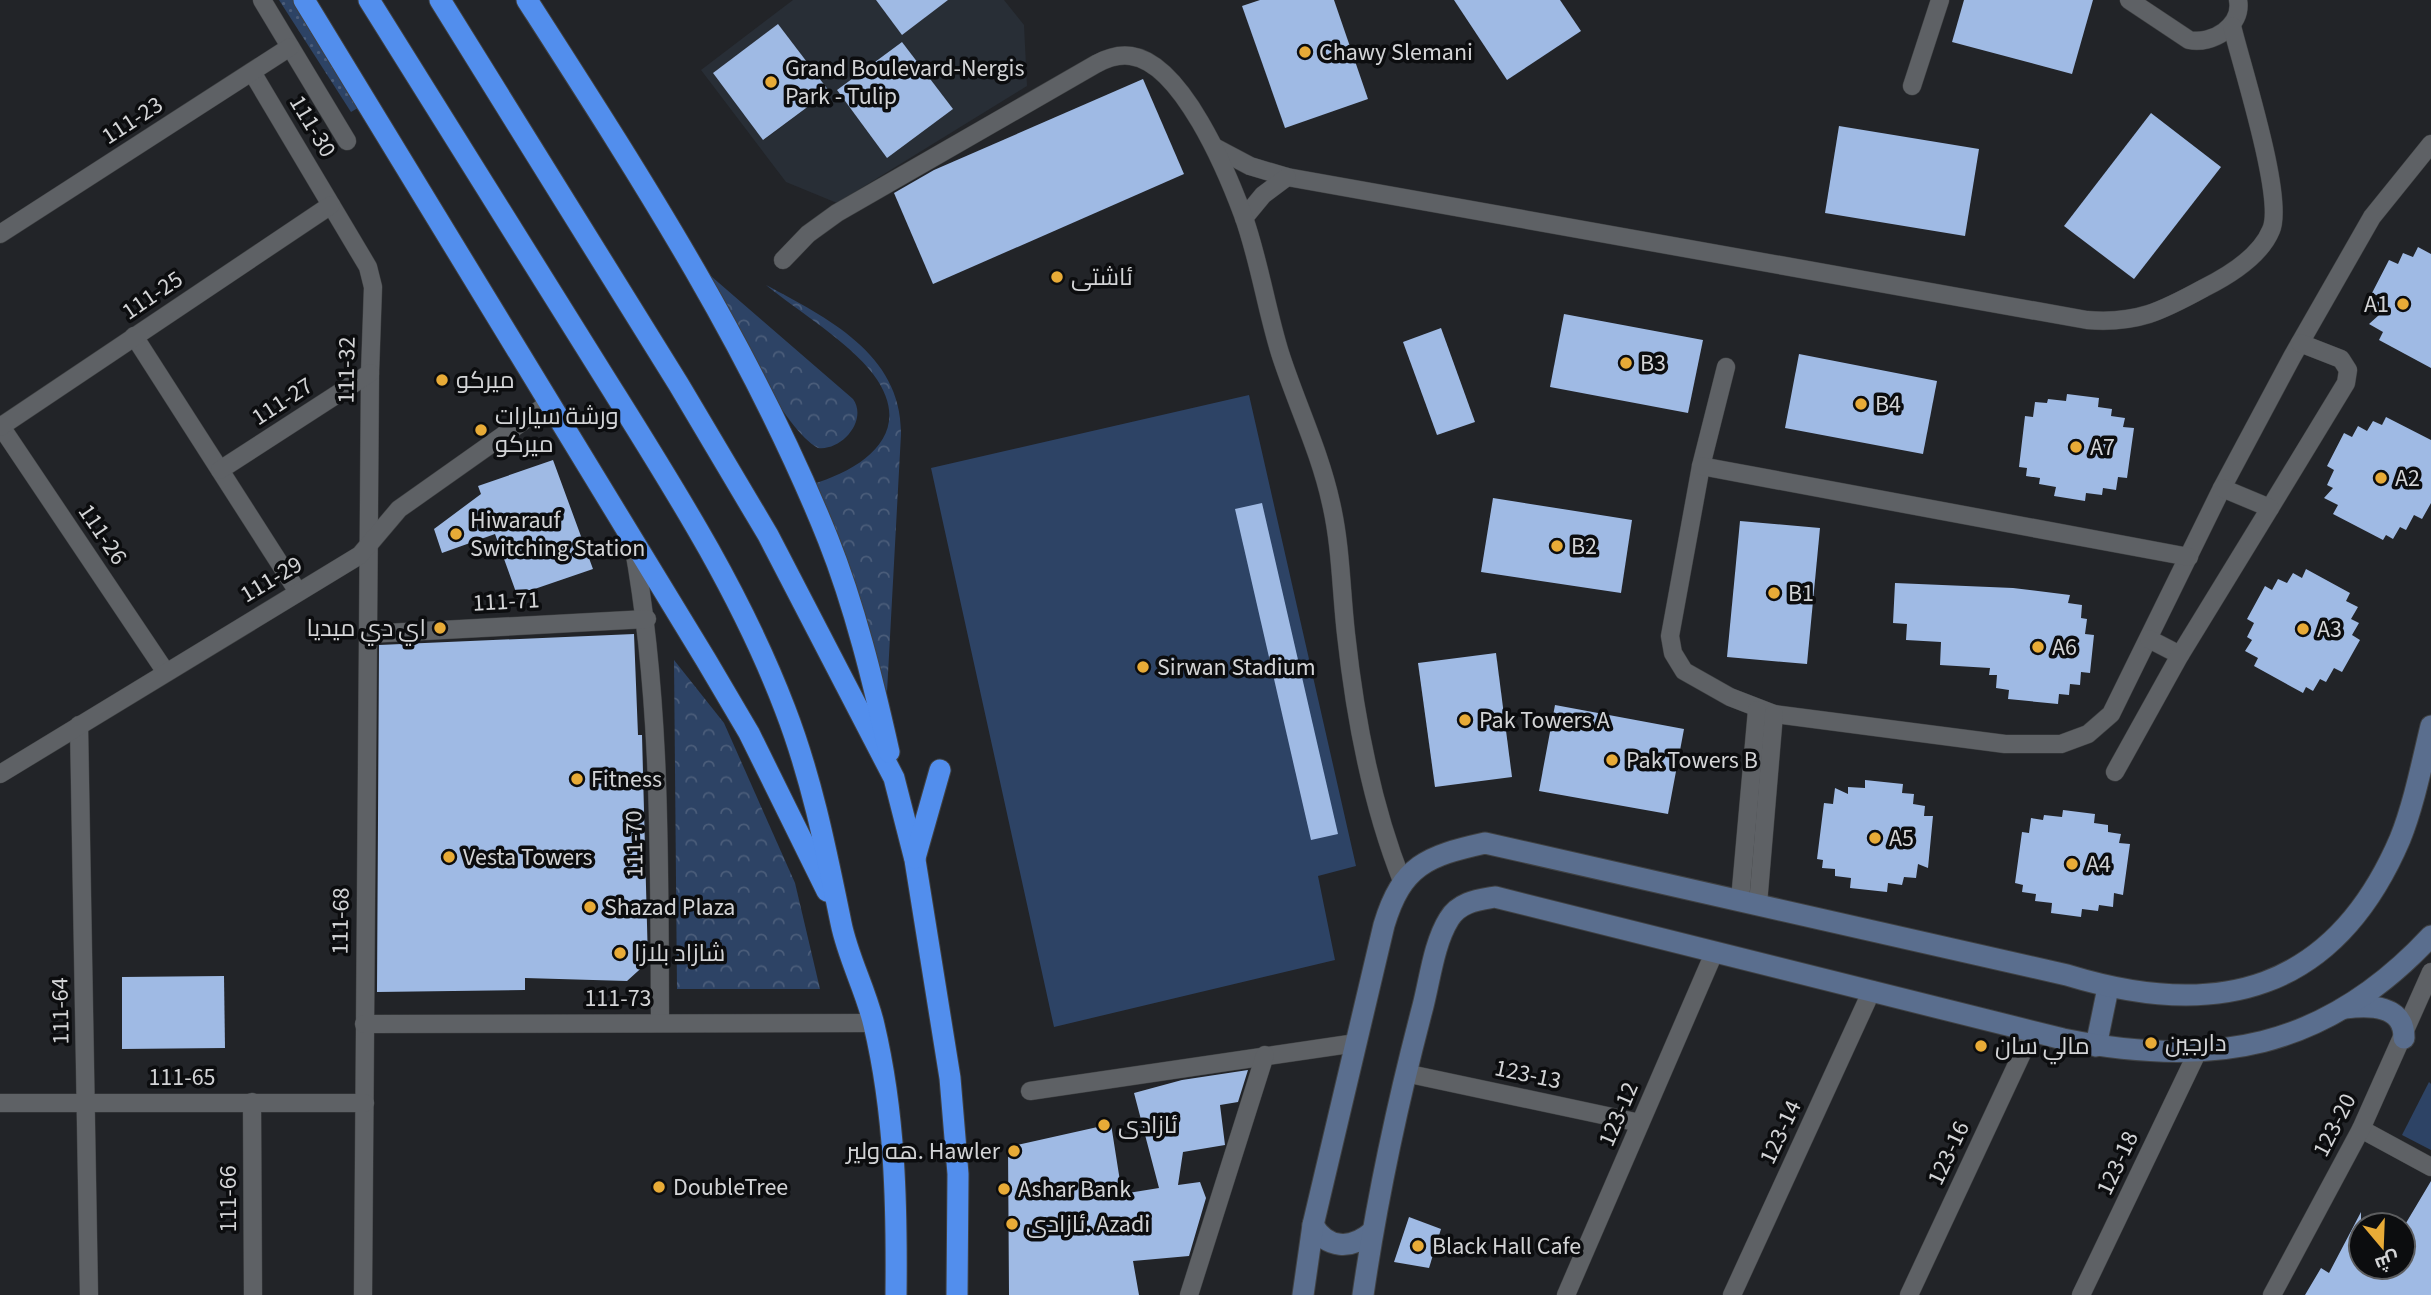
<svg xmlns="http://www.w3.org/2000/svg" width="2431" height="1295" font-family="'Source Sans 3',Cairo,sans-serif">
	<defs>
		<pattern id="grass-dots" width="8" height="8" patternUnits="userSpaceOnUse" patternTransform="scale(1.75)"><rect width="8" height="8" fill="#2d4365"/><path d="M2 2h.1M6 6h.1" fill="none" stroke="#4b5d7a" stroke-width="1.8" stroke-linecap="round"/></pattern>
		<pattern id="park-crowns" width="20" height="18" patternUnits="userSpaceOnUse" patternTransform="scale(1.75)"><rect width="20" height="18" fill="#2d4365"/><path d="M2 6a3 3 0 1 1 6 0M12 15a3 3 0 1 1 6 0" fill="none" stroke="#4b5d7a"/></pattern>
	</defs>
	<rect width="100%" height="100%" fill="#222428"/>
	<path fill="#282e36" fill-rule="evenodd" d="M793 0H876L902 34 948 0H1004L1024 25 1027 86 837 203 786 182 701 70ZM778 24 829 91 764 140 713 73ZM902 42 952 109 887 157 837 90Z"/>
	<polygon fill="url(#grass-dots)" points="279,0 294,0 361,106 351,112"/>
	<g fill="url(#park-crowns)">
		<path d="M704 270 853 399C868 420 842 451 818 448 780 427 727 311 704 270Z"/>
		<path d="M766 285C827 318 902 354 901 434L887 692 812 484C864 469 917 432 873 374 849 342 798 311 766 285Z"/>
		<polygon points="674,660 724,723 795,883 820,989 677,989"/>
	</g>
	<g fill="#2d4365">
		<polygon points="1249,395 1356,866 1318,876 1335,960 1054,1027 931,468"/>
		<polygon points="2429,1082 2431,1084 2431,1150 2402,1135"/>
	</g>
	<g fill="#9fbae4">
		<polygon points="876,0 948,0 902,35"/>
		<polygon points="1260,0 1334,0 1368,99 1285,128 1242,6"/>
		<polygon points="1454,0 1560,0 1581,31 1507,80"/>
		<polygon points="1964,0 2093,0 2072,74 1952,42"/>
		<polygon points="778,24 829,91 763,140 713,73"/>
		<polygon points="902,42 953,109 887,158 837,90"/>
		<polygon points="1143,79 1184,174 933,284 894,193 934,170"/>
		<polygon points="2151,113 2221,167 2134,279 2064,226"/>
		<polygon points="1839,126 1979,149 1965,236 1825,213"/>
		<polygon points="2418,247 2431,254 2431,368 2379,340 2383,332 2369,324 2379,315 2372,311 2380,297 2372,293 2389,260 2398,264 2403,253 2413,257"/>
		<polygon points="1564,314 1703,340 1688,413 1550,387"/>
		<polygon points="1441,328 1475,422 1437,435 1403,342"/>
		<polygon points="1799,354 1937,381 1923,454 1785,428"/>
		<polygon points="2067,394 2099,398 2098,407 2112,409 2111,416 2125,418 2123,427 2134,428 2127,478 2118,477 2116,490 2103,488 2102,495 2086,493 2085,501 2054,496 2056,487 2039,484 2040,478 2026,476 2027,468 2019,467 2025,416 2033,417 2035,402 2047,403 2048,399 2066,401"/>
		<polygon points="2386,417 2431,440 2431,503 2422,519 2414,515 2406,530 2400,527 2393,539 2386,535 2383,540 2333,514 2338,505 2324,498 2333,488 2327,485 2334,470 2327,466 2344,433 2352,437 2358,426 2367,431 2373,421 2382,425"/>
		<polygon points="553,460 593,569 517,595 495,534 442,553 434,529 481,494 478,486"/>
		<polygon points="1493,498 1632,520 1621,593 1481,572"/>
		<polygon points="1262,503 1338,834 1311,840 1235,509"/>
		<polygon points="1740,521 1820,528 1807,664 1727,657"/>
		<polygon points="2306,569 2350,593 2346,601 2358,607 2351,619 2359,623 2352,635 2360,640 2342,672 2334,668 2326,682 2320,679 2313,691 2306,687 2303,693 2254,666 2258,658 2245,651 2252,640 2247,637 2254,623 2247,619 2265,586 2272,590 2278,579 2287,583 2293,573 2302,578"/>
		<polygon points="1895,583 2013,588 2070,595 2068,603 2082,605 2081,618 2087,619 2085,634 2094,635 2090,673 2081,672 2080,685 2070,684 2069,695 2059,694 2058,704 2008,699 2009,690 1996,688 1997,675 1989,675 1990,668 1940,665 1941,642 1906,640 1907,624 1893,623"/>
		<polygon points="634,634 638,735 642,735 648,962 627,981 525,978 525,990 377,992 379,645"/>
		<polygon points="1496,653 1512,777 1435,787 1418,663"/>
		<polygon points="1555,705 1684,729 1668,814 1539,791"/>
		<polygon points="1865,780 1903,784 1902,793 1914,794 1913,804 1925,806 1924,816 1933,816 1928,868 1918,864 1916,878 1904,877 1902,885 1888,883 1887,892 1850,888 1851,878 1835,876 1835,869 1822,868 1823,860 1817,859 1824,803 1833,804 1835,788 1848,794 1848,787 1865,788"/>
		<polygon points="2063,810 2095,814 2094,823 2108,825 2108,832 2121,834 2119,843 2130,844 2123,895 2114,893 2113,907 2099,905 2098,911 2082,909 2081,917 2051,913 2052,903 2035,901 2036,894 2022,892 2023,885 2015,883 2022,832 2029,833 2031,818 2043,820 2044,815 2062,817"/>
		<polygon points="224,976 225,1048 122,1049 122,977"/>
		<polygon points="1248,1070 1238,1102 1220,1105 1225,1145 1183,1152 1178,1185 1200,1182 1206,1198 1189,1256 1133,1261 1139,1295 1009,1295 1008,1147 1111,1124 1122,1194 1159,1188 1134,1093 1182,1080"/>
		<polygon points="2431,1181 2431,1295 2305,1295 2321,1268 2329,1273 2361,1212 2361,1267 2403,1267 2403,1228"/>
		<polygon points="1409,1217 1441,1229 1429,1268 1394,1262"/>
	</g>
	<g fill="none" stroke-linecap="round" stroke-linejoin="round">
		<g stroke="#3f4143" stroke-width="19">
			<g id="street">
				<polyline points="262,0 347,141"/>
				<path d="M2129 0 2189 40C2212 45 2243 26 2238 0"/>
				<polyline points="252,72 368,267 373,287 370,373 363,1295"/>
				<polyline points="1912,86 1940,0"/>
				<path d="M1216 148 1250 166 1287 177 2087 320C2137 324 2162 311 2204 288 2228 276 2260 257 2271 230 2285 199 2241 64 2232 26"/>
				<polyline points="1244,218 1263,195 1287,177"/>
				<polyline points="0,234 290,47"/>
				<path d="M783 260 808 234 837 213 1096 64C1107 58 1118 54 1131 56 1182 63 1227 172 1243 215 1259 259 1266 308 1280 353 1296 403 1320 452 1331 503 1341 546 1341 590 1346 634 1355 717 1371 803 1402 881"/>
				<polyline points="134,336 298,592"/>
				<polyline points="1726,367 1701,466 1670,636 1673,653 1684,671 1730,697 1774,714 2005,744 2061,744 2088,734 2111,714 2222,488 2292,357 2372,217 2431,144"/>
				<polyline points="0,425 165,671"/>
				<polyline points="0,427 331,205"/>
				<polyline points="1701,466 2189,557"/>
				<polyline points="220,470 370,373"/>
				<polyline points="2270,508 2346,383 2348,370 2341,359 2300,343"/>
				<path d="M633 544C662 702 659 863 660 1022"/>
				<polyline points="368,634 647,619"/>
				<polyline points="2149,639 2180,655"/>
				<polyline points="79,725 89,1295"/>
				<polyline points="2115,772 2180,655 2270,508 2222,488"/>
				<polyline points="0,774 360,555 399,509 549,403"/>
				<polyline points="1740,900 1757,710"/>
				<polyline points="1758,904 1774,714"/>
				<polyline points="364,1024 874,1023"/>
				<polyline points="1405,1073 1640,1123"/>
				<polyline points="1030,1091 1356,1043"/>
				<polyline points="252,1102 253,1295"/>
				<polyline points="0,1103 365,1103"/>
				<polyline points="2361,1129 2431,1167"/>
				<polyline points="1189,1295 1265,1055"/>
				<polyline points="1566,1295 1714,953"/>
				<polyline points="1732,1295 1872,990"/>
				<polyline points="1909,1295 2032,1032"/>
				<polyline points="2081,1295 2197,1053"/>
				<polyline points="2272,1295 2361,1129 2431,972"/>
			</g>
		</g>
		<g stroke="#3f4143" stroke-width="23">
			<g id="secondary">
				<path d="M2345 1008C2371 1005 2404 1005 2404 1038"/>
				<polyline points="2096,1046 2108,988"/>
				<path d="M1313 1225C1327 1249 1351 1250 1372 1232"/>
				<path d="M1303 1295 1313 1225 1384 925C1402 865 1427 856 1485 843L2067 975C2217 1021 2334 993 2400 839 2414 804 2422 763 2431 726"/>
				<path d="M1363 1295C1377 1198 1398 1101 1423 1006 1430 979 1434 943 1449 919 1459 902 1478 900 1495 897L2063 1039C2212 1069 2325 1050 2431 936"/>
			</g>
		</g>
		<g stroke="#3f4143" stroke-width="23">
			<g id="highway">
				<polyline points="304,0 706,660 749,733 827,891"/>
				<path d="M369 0C446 123 523 247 600 370 668 479 739 588 785 709 812 779 826 850 841 923 848 958 866 990 874 1025 895 1114 897 1204 896 1295"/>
				<polyline points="440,0 679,385 768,535 894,778 915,860 950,1078 958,1174 957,1295"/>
				<path d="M527 0C638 173 751 347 828 539 855 607 873 681 889 752"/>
				<polyline points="915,858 940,770"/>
			</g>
		</g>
		<use href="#street" stroke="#5e6165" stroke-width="18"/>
		<use href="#secondary" stroke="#5a6e8e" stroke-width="21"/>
		<use href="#highway" stroke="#528eed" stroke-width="21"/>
	</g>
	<g fill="#e8ab37" stroke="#0c0d0f" stroke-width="2.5">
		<circle cx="1305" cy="52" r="7"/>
		<circle cx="771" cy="82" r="7"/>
		<circle cx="1057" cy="277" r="7"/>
		<circle cx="2403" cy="304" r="7"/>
		<circle cx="1626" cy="363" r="7"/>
		<circle cx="442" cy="380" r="7"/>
		<circle cx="1861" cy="404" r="7"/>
		<circle cx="481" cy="430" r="7"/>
		<circle cx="2076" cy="447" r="7"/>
		<circle cx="2381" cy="478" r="7"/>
		<circle cx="456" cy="534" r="7"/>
		<circle cx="1557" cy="546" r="7"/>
		<circle cx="1774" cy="593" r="7"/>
		<circle cx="440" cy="628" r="7"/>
		<circle cx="2303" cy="629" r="7"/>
		<circle cx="2038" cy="647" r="7"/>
		<circle cx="1143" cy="667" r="7"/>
		<circle cx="1465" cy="720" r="7"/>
		<circle cx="1612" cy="760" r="7"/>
		<circle cx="577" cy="779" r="7"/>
		<circle cx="1875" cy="838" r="7"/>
		<circle cx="449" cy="857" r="7"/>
		<circle cx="2072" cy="864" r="7"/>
		<circle cx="590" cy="907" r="7"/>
		<circle cx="620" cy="953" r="7"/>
		<circle cx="2151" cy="1043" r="7"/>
		<circle cx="1981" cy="1046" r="7"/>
		<circle cx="1104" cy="1125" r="7"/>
		<circle cx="1014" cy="1151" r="7"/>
		<circle cx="659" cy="1187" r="7"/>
		<circle cx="1004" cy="1189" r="7"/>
		<circle cx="1012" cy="1224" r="7"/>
		<circle cx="1418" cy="1246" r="7"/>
	</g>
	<g text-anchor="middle" stroke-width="7" stroke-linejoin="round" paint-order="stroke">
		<g font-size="24" fill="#d3d4d6" stroke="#0c0d0f" text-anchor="start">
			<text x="1319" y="60">Chawy Slemani</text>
			<text x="785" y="76">Grand Boulevard-Nergis<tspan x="785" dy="28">Park - Tulip</tspan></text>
			<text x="1071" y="285">ئاشتی</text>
			<text x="2389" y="312" text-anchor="end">A1</text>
			<text x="1640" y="371">B3</text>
			<text x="456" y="388">میرکو</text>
			<text x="1875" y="412">B4</text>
			<text x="495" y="424">ورشة سیارات<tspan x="495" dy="28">میرکو</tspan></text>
			<text x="2090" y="455">A7</text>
			<text x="2395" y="486">A2</text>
			<text x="470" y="528">Hiwarauf<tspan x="470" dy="28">Switching Station</tspan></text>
			<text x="1571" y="554">B2</text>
			<text x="1788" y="601">B1</text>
			<text x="426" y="636" text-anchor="end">اي دي ميديا</text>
			<text x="2317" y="637">A3</text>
			<text x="2052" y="655">A6</text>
			<text x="1157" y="675">Sirwan Stadium</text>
			<text x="1479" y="728">Pak Towers A</text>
			<text x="1626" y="768">Pak Towers B</text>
			<text x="591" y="787">Fitness</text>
			<text x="1889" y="846">A5</text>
			<text x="463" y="865">Vesta Towers</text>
			<text x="2086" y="872">A4</text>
			<text x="604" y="915">Shazad Plaza</text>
			<text x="634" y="961">شازاد بلازا</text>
			<text x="2165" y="1051">دارجين</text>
			<text x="1995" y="1054">مالي سان</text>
			<text x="1118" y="1133">ئازادی</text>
			<text x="1000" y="1159" text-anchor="end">هه ولير. Hawler</text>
			<text x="673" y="1195">DoubleTree</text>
			<text x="1018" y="1197">Ashar Bank</text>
			<text x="1026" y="1232">ئازادى. Azadi</text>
			<text x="1432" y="1254">Black Hall Cafe</text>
		</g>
		<g font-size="24" fill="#d3d4d6" stroke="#0c0d0f">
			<text transform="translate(132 120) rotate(-33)" y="8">111-23</text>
			<text transform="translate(313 126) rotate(59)" y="8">111-30</text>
			<text transform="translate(152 295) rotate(-34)" y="8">111-25</text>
			<text transform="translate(346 370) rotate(-89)" y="8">111-32</text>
			<text transform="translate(282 401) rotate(-33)" y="8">111-27</text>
			<text transform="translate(103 534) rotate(56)" y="8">111-26</text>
			<text transform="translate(271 579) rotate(-31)" y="8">111-29</text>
			<text transform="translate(506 601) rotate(-3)" y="8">111-71</text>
			<text transform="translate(634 844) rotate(-91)" y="8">111-70</text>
			<text transform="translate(340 921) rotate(-89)" y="8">111-68</text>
			<text x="618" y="1006">111-73</text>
			<text transform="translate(60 1011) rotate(-91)" y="8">111-64</text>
			<text transform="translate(1528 1074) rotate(12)" y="8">123-13</text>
			<text x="182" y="1085">111-65</text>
			<text transform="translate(1618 1114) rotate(-67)" y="8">123-12</text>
			<text transform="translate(2334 1125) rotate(-63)" y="8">123-20</text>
			<text transform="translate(1780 1132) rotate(-65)" y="8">123-14</text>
			<text transform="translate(1948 1153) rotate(-65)" y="8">123-16</text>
			<text transform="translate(2117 1163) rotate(-65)" y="8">123-18</text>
			<text transform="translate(228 1199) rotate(-90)" y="8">111-66</text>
		</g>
	</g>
	<g transform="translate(2382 1246) rotate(161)"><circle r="33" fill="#0c0d0f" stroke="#5c5d5f" stroke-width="2"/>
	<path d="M0-5L12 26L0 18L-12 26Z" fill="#e8ab37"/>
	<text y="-10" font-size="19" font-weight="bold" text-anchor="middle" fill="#d3d4d6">ش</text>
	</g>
</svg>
